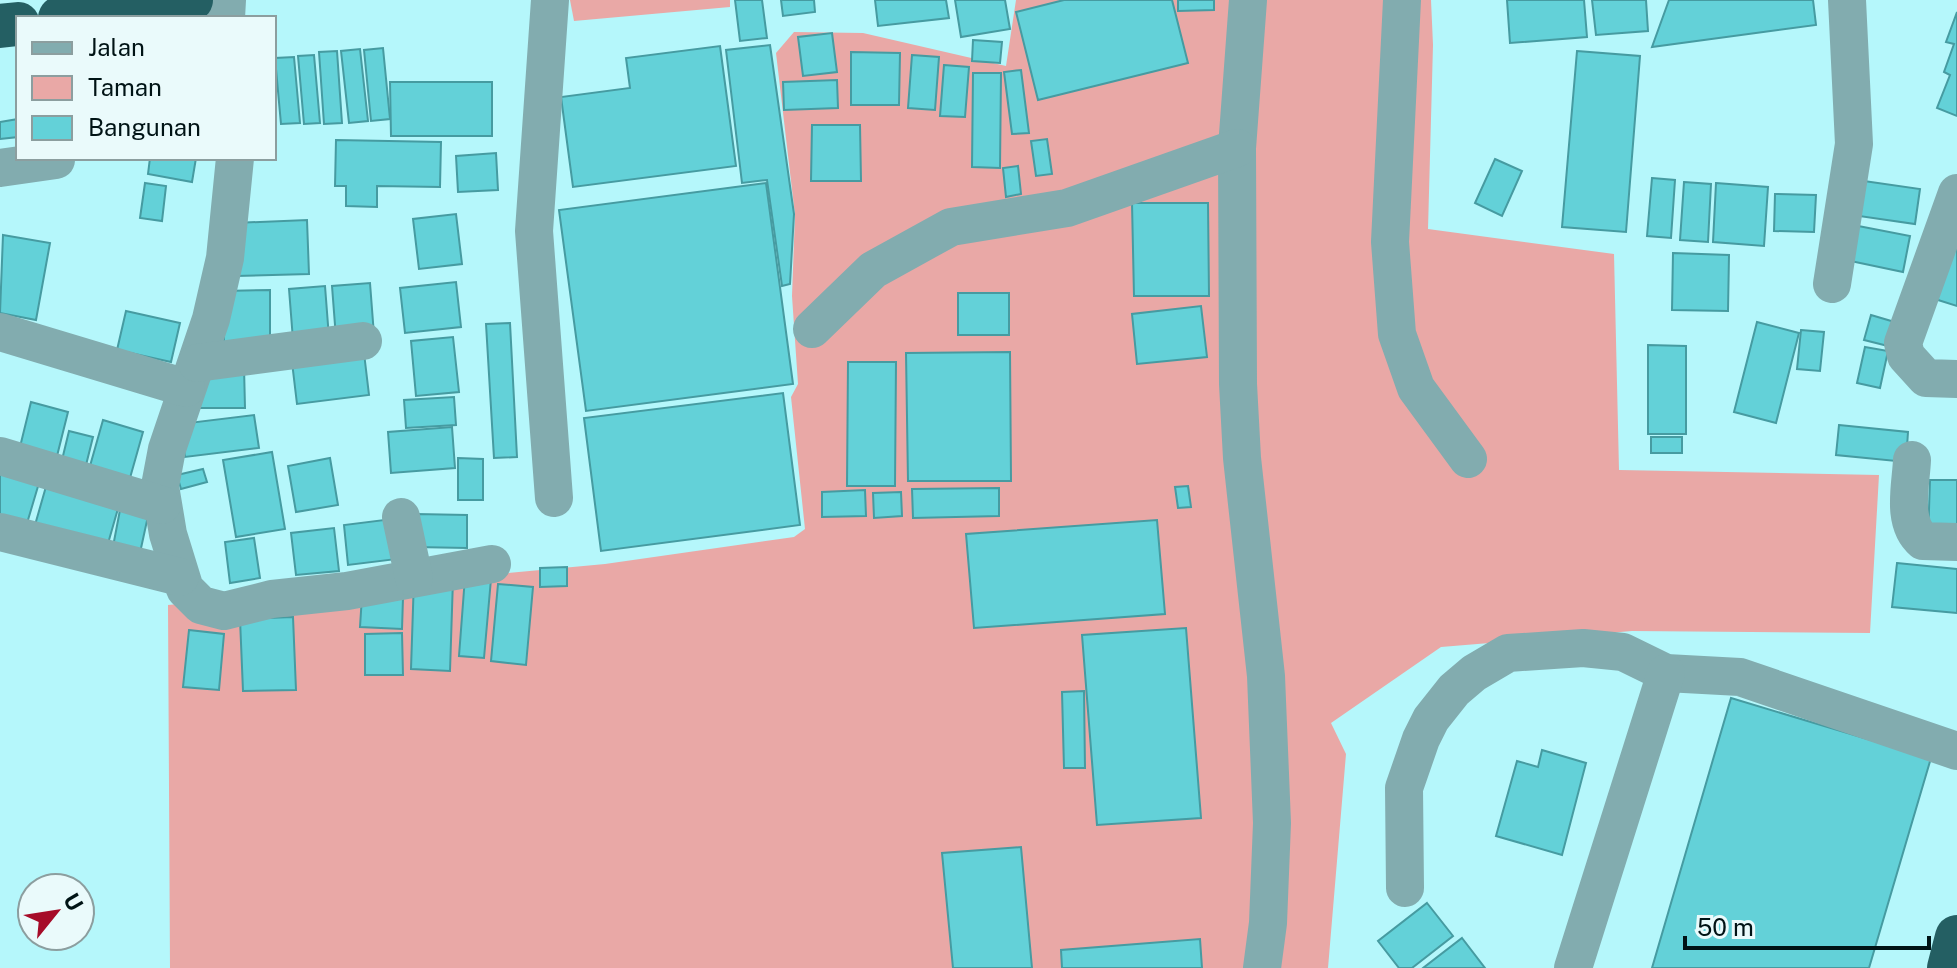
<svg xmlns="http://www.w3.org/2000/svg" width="1957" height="968" font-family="'Public Sans',sans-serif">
	<rect width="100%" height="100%" fill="#b5f7fb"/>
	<g fill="#e9a8a6">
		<polygon points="570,0 730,0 730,7 574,21"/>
		<polygon points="1016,0 1431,0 1433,45 1428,229 1614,254 1619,470 1879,475 1870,633 1632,631 1441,647 1331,723 1346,754 1328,968 170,968 168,605 605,564 794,537 805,529 791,397 798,384 792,296 795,215 776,53 794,32 863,33 1006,66"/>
	</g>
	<g fill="#63d1d8" stroke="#469ba1" stroke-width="2">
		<polygon points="735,0 762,0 767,38 740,41"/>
		<polygon points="781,0 814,0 815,12 783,16"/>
		<polygon points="875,0 946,0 949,18 878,26"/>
		<polygon points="955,0 1005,0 1010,29 961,37"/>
		<polygon points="1064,0 1172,0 1188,63 1038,100 1016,12"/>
		<polygon points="1178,0 1214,0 1214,10 1178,11"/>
		<polygon points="1507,0 1584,0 1587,37 1510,43"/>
		<polygon points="1592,0 1646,0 1648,31 1596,35"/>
		<polygon points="1669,0 1813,0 1816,25 1652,47"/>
		<polygon points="1957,12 1957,116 1937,108 1950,75 1944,72 1954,44 1946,42"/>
		<polygon points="832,33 837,72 803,76 798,37"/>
		<polygon points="973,40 1002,42 1000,63 972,61"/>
		<polygon points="770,45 794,214 790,284 782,286 767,180 742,183 726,50"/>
		<polygon points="720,46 736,166 573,187 561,97 630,88 626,58"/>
		<polygon points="383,48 390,119 371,121 364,50"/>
		<polygon points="360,49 368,121 349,123 341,51"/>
		<polygon points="337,51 342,123 324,124 319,52"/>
		<polygon points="1577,51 1640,56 1626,232 1562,227"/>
		<polygon points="851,52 900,53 899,105 851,105"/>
		<polygon points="314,55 320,123 304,124 298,56"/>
		<polygon points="912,55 939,57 935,110 908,108"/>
		<polygon points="294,57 300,123 281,124 275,58"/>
		<polygon points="944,65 969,67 965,117 940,116"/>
		<polygon points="1021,70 1029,133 1012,134 1004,72"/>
		<polygon points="973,73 1001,73 1000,168 972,167"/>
		<polygon points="837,80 838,108 784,110 783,82"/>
		<polygon points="390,82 492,82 492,136 391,136"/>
		<polygon points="18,119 18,137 0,139 0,122"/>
		<polygon points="812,125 860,125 861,181 811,181"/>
		<polygon points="1047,139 1052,174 1036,176 1031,141"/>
		<polygon points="336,140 441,142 440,187 377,186 377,207 346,206 346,186 335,186"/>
		<polygon points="496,153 498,190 458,192 456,156"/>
		<polygon points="150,158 196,158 192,182 148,174"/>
		<polygon points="1495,159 1522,171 1502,216 1475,203"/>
		<polygon points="1018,166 1021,194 1006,197 1003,168"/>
		<polygon points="1652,178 1675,180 1671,238 1647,236"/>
		<polygon points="1857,180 1920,189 1915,224 1852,215"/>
		<polygon points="1684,182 1711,184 1708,242 1680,240"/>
		<polygon points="145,183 166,186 162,221 140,218"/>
		<polygon points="766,183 793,384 586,411 559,210"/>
		<polygon points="1716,183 1768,187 1764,246 1713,242"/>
		<polygon points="1775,194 1816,195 1814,232 1774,231"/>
		<polygon points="1132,203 1208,203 1209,296 1134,296"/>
		<polygon points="456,214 462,264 419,269 413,219"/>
		<polygon points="307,220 309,274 236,276 234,223"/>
		<polygon points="1848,224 1910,236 1903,272 1841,259"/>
		<polygon points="3,235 50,243 36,320 0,313"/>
		<polygon points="1957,235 1957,306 1935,299"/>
		<polygon points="1673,253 1729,255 1728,311 1672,310"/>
		<polygon points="456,282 461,327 405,333 400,288"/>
		<polygon points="370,283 374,335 336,338 332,286"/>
		<polygon points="325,286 329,338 293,340 289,289"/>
		<polygon points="270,290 270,342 224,342 223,291"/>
		<rect x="958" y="293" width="51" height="42"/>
		<polygon points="1201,306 1207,357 1137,364 1132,314"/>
		<polygon points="126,311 180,323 171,362 117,350"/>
		<polygon points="1871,315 1898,323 1892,347 1864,340"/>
		<polygon points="1757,322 1799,333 1776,423 1734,412"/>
		<polygon points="510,323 517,457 494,458 486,324"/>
		<polygon points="1801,330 1824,332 1820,371 1797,369"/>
		<polygon points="453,337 459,392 416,396 411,341"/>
		<polygon points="1648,345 1686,346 1686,434 1648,434"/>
		<polygon points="1865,347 1888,351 1880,388 1857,383"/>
		<polygon points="1010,352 1011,481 908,481 906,353"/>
		<polygon points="364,353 369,395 297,404 292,362"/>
		<polygon points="848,362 896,362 895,486 847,486"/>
		<polygon points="195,367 244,367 245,408 196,408"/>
		<polygon points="783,393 800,525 601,551 584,418"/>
		<polygon points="454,397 456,425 406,428 404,400"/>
		<polygon points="31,402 68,412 56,460 19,451"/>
		<polygon points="254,415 259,448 185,457 180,424"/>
		<polygon points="103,420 143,432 128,485 88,473"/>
		<polygon points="1839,425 1908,432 1906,462 1836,455"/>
		<polygon points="452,427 455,468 391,473 388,432"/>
		<polygon points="69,431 93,437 86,465 62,460"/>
		<rect x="1651" y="437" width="31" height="16"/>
		<polygon points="272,452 285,529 236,537 223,460"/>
		<polygon points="330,458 338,505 296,512 288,466"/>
		<polygon points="458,458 483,459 483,500 458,500"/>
		<polygon points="203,469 207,482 181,489 177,475"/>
		<polygon points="0,471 39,483 25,530 0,522"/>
		<polygon points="49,476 121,498 105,554 33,532"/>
		<polygon points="1930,480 1957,480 1957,540 1928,539"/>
		<polygon points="1188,486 1191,507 1178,508 1175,487"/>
		<polygon points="999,488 999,516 913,518 912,489"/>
		<polygon points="865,490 866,516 822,517 822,492"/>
		<polygon points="901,492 902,516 874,518 873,493"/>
		<polygon points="120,510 148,516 138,562 111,557"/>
		<polygon points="416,514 467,515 467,548 415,547"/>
		<polygon points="392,519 397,559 348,565 344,525"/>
		<polygon points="1157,520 1165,614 974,628 966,534"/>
		<polygon points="334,528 339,571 296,575 291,533"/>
		<polygon points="254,538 260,578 230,583 225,542"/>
		<polygon points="1897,563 1957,569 1957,613 1892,607"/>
		<polygon points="567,567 567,586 540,587 540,568"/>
		<polygon points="465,577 491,579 484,658 459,656"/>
		<polygon points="414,578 453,579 450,671 411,669"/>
		<polygon points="498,584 533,587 526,665 491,661"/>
		<polygon points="362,596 403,598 402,629 360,627"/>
		<polygon points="293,617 296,690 243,691 240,619"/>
		<polygon points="1186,628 1201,818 1097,825 1082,635"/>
		<polygon points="189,630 224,634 219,690 183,687"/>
		<polygon points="402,633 403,675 365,675 365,634"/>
		<polygon points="1084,691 1085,768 1064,768 1062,692"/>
		<polygon points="1731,698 1931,758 1869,968 1652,968"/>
		<polygon points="1542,750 1586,763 1562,855 1496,836 1517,761 1538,767"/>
		<polygon points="1021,847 1032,968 953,968 942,853"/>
		<polygon points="1427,903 1453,936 1412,968 1399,968 1378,941"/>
		<polygon points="1462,938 1485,968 1423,968"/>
		<polygon points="1200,939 1202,968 1062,968 1061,950"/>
	</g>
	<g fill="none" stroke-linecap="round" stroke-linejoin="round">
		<g stroke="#82acaf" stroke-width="38">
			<polyline points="550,0 534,231 554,498"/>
			<polyline points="1248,0 1237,148 1238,384 1242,458 1266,676 1272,823 1268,923 1262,968"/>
			<polyline points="1402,0 1390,242 1397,334 1416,388 1468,459"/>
			<polyline points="226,18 227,0"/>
			<polyline points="235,158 225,258 211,319 167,449 160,486 168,534 185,589 201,605 224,611 272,599 347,591 492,564"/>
			<polyline points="0,168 56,160"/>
			<polyline points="1957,193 1903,343 1906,356 1926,378 1957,379"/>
			<polyline points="1832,284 1854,144 1847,0"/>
			<polyline points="812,329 873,270 951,227 1067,208 1237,148"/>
			<polyline points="0,332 186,388"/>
			<polyline points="197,363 363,341"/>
			<polyline points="0,456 162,505"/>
			<path d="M1912 460C1911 485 1901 522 1923 541L1957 542"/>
			<polyline points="401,517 414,578"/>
			<polyline points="0,532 180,577"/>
			<polyline points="1405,888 1404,788 1421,739 1431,719 1454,690 1474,673 1508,653 1583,648 1623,652 1666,673 1740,677 1957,751"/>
			<polyline points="1573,968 1666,673"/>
		</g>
		<g stroke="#245f63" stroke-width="44">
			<polyline points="60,18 191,0"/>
			<polyline points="0,26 18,24"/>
			<polyline points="1949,968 1957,937"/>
		</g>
	</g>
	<rect x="16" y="16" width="260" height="144" fill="#eafafb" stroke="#8c9e9f" stroke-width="2"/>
	<rect x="32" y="42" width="40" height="12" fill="#82acaf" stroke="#8c9e9f" stroke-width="2"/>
	<text x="88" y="56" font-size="24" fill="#001315">Jalan</text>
	<rect x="32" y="76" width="40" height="24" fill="#e9a8a6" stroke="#8c9e9f" stroke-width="2"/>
	<text x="88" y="96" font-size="24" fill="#001315">Taman</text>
	<rect x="32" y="116" width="40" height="24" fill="#63d1d8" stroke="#8c9e9f" stroke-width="2"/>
	<text x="88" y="136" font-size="24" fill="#001315">Bangunan</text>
	<g transform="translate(56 912) rotate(60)"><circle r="38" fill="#eafafb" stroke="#8c9e9f" stroke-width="2"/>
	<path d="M0-6L14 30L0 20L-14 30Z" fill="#a60c29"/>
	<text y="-12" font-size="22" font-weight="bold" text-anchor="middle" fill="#001315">U</text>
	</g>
	<path d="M1685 936v12h244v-12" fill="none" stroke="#001315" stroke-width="4"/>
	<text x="1697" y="936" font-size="24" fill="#001315" stroke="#eafafb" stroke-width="6" paint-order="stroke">50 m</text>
</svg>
